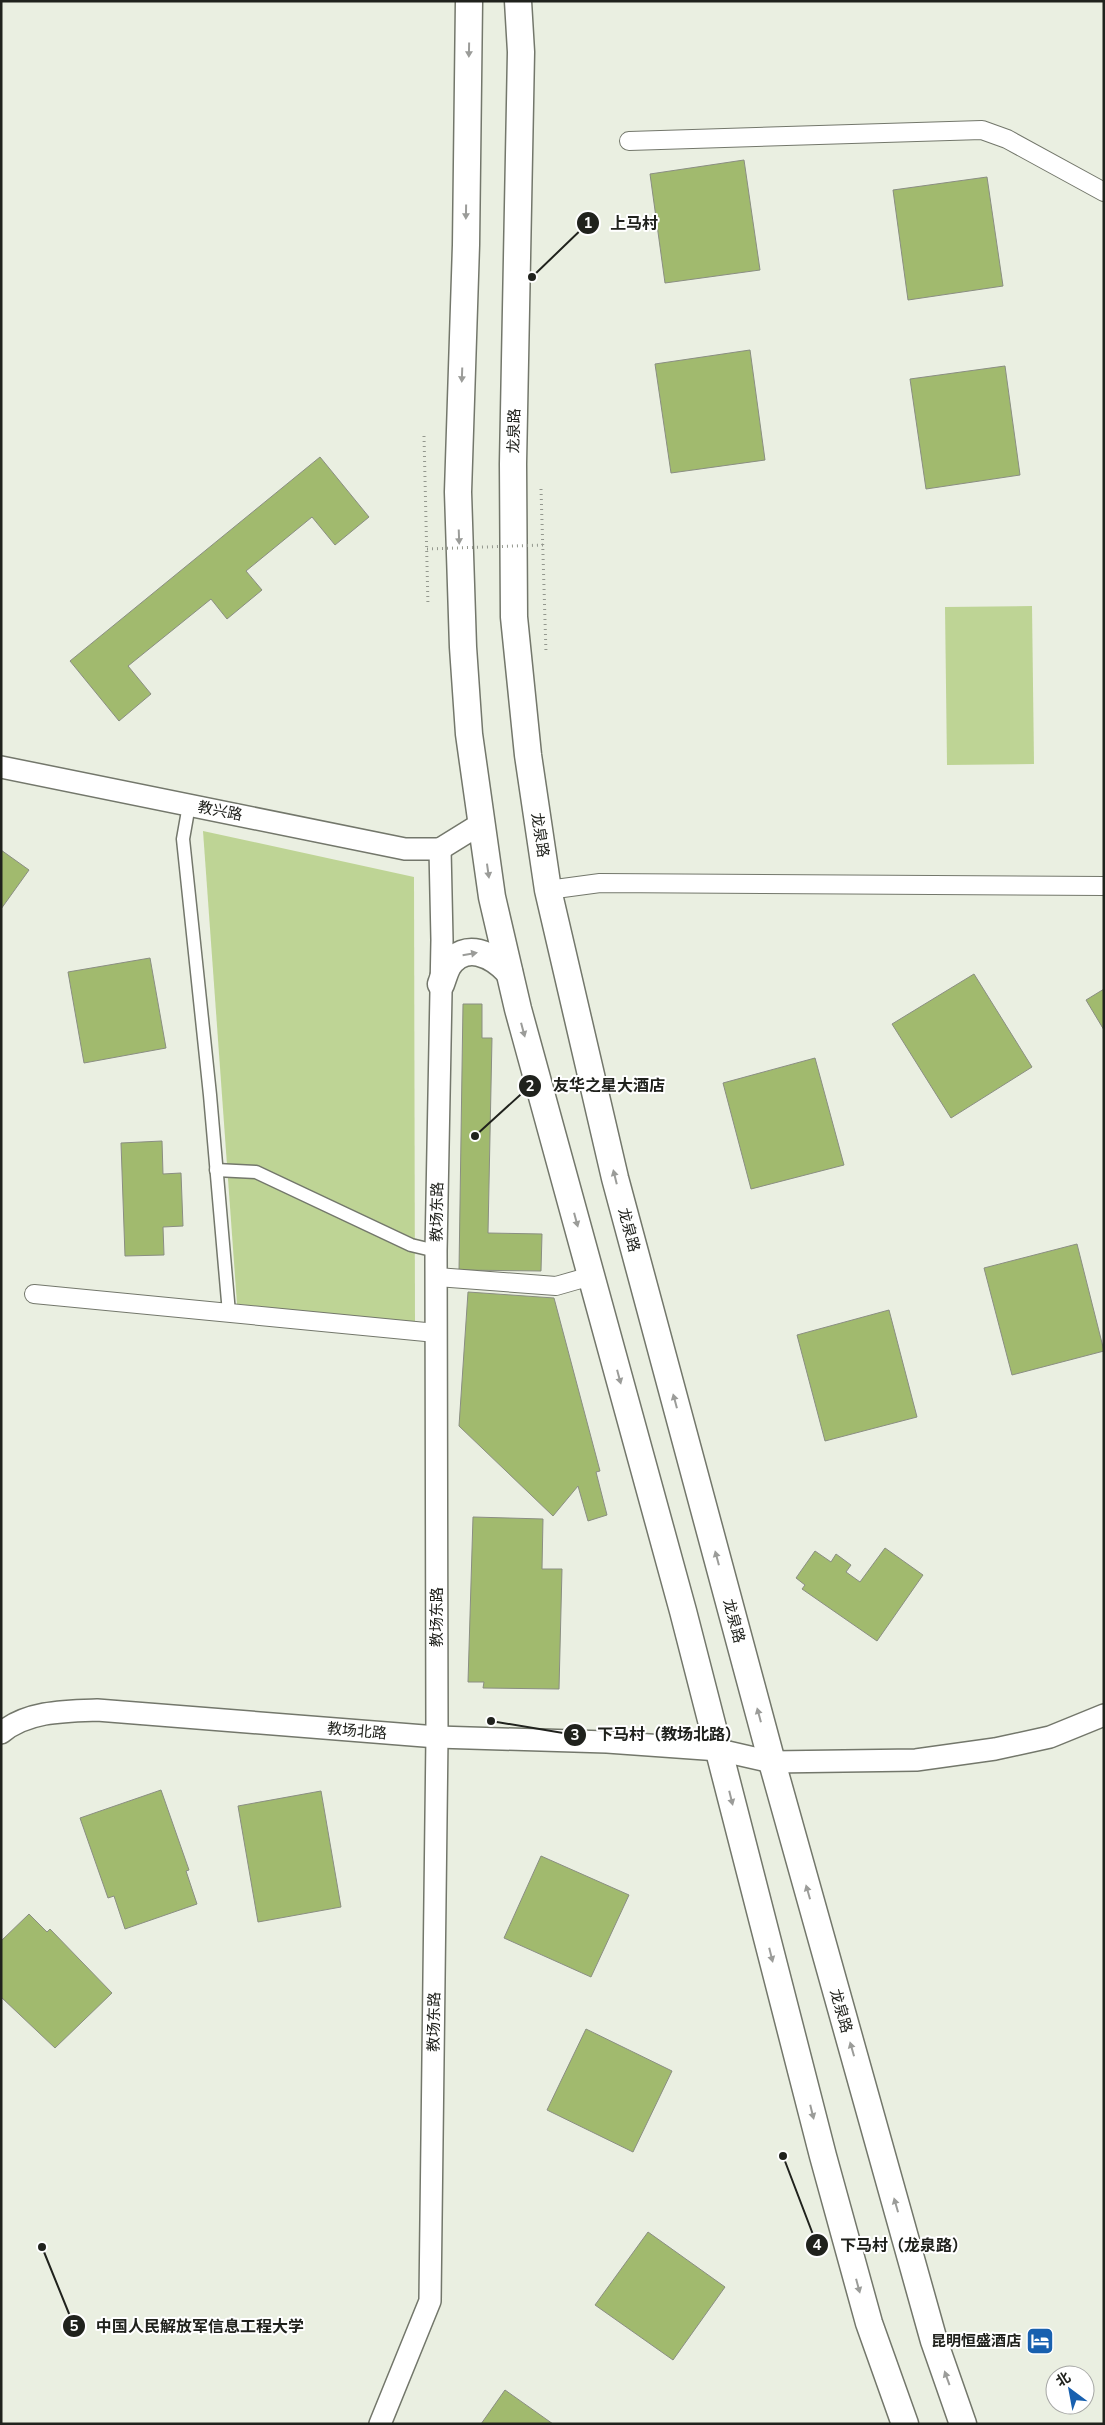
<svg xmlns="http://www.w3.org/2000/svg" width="1105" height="2425" font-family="'Nunito Sans','Noto Sans SC',sans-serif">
	<rect width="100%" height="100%" fill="#eaefe1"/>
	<g fill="#bed495">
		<polygon points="1032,606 1034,764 947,765 945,607"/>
		<polygon points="203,831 414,877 415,1323 237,1304"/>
	</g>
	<g fill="#a1ba6e" stroke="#8a8e82">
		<polygon points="744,160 760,270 665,283 650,174"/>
		<polygon points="987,177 1003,286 908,300 893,190"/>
		<polygon points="750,350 765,460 671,473 655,364"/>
		<polygon points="1005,366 1020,475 926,489 910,379"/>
		<polygon points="320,457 369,517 335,545 312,517 246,571 262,590 227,619 211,599 128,666 151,694 119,721 70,661"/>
		<polygon points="1,850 29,870 1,909"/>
		<polygon points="150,958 166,1048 84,1063 68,972"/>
		<polygon points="974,974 1032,1067 951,1118 892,1024"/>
		<polygon points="1104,989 1104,1030 1086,1000"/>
		<polygon points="463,1004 482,1004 482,1038 492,1038 488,1233 542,1234 541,1271 459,1270"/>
		<polygon points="815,1058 844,1165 751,1189 723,1083"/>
		<polygon points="162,1141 163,1174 181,1173 183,1226 163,1227 164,1255 125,1256 121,1143"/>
		<polygon points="1077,1244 1104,1351 1012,1375 984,1268"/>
		<polygon points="468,1292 554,1298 600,1471 596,1472 607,1515 588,1521 578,1486 553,1516 459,1426"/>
		<polygon points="889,1310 917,1417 825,1441 797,1335"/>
		<polygon points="473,1517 543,1519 542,1569 562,1569 559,1689 483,1688 484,1682 468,1682"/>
		<polygon points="885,1548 923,1575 877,1641 802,1589 805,1585 796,1578 815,1551 831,1562 836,1554 851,1565 846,1572 860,1582"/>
		<polygon points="161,1790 189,1870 186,1871 197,1904 125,1929 114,1896 108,1898 80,1818"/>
		<polygon points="321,1791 341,1907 258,1922 238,1806"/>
		<polygon points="541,1856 629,1895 591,1977 504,1938"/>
		<polygon points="29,1914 47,1932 50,1929 112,1993 55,2048 1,1997 1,1941"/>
		<polygon points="586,2029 672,2071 633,2152 547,2110"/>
		<polygon points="648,2232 725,2287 673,2360 595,2305"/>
		<polygon points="505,2390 553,2424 481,2424"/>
	</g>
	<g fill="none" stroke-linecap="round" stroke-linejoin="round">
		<g stroke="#73776b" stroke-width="15">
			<g id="pedestrian">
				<polyline points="189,805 183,839 210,1095 229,1313"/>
				<polyline points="216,1170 256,1172 411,1245 436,1251"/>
			</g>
		</g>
		<g stroke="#73776b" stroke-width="20">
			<g id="minor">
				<polyline points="629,141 982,130 1007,139 1104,192"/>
				<polyline points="548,890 600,883 1104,886"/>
				<polyline points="437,1277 556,1286 591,1276"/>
				<polyline points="34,1294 436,1333"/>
			</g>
		</g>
		<g stroke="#73776b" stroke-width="24">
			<g id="tertiary">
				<polyline points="1,767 405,849 440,849"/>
				<polyline points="440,849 482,823"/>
				<path d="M1 1733C27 1711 65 1711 97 1710L437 1737 607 1742 719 1750 772 1762 916 1760 995 1749 1050 1737 1104 1715"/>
				<polyline points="380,2424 430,2301 437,1737 436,1251 442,940 440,849"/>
			</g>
		</g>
		<g stroke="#73776b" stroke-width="29">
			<g id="primary">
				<polyline points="469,1 466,245 458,492 463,647 469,734 492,897 518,1009 683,1611 823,2156 869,2323 905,2424"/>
				<polyline points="518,1 521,52 513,464 514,617 528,755 548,890 615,1178 772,1762 934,2341 963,2424"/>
				<path d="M441 984C443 979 445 971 448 966 465 940 493 955 509 972"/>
			</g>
		</g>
		<g stroke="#94988e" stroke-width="3" stroke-dasharray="1 4" stroke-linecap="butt">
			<polyline points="424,436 428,606"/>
			<polyline points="541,489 546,653"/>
		</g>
		<use href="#pedestrian" stroke="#fff" stroke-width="12"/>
		<use href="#minor" stroke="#fff" stroke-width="18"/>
		<use href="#tertiary" stroke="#fff" stroke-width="21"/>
		<use href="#primary" stroke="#fff" stroke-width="26"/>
		<polyline stroke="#94988e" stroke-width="3" stroke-dasharray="1 4" stroke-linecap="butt" points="427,549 543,545"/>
	</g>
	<defs><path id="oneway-solid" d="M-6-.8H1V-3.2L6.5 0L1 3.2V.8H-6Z" transform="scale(1.25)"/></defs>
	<g fill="#9b9c99">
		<use href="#oneway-solid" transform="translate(469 50) rotate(91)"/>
		<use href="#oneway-solid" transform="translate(466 212) rotate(91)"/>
		<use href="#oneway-solid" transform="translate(462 375) rotate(92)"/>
		<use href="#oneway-solid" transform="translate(459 537) rotate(88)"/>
		<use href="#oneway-solid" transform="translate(488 871) rotate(82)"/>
		<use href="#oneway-solid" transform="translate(470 954) rotate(-10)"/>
		<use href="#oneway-solid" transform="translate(523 1030) rotate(75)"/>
		<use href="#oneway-solid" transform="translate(615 1177) rotate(-104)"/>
		<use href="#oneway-solid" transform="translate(576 1220) rotate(75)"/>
		<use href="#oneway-solid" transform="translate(619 1377) rotate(75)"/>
		<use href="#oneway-solid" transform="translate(675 1401) rotate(-105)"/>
		<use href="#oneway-solid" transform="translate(717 1558) rotate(-105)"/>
		<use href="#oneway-solid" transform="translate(759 1715) rotate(-105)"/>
		<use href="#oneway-solid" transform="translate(731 1798) rotate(76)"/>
		<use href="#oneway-solid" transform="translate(808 1892) rotate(-106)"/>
		<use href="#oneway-solid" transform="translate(771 1955) rotate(76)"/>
		<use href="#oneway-solid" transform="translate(852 2049) rotate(-106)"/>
		<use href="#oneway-solid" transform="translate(812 2112) rotate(76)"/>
		<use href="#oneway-solid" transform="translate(896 2205) rotate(-106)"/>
		<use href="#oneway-solid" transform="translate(858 2286) rotate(75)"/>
		<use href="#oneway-solid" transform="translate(947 2378) rotate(-110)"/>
	</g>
	<defs>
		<g id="hotel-square" transform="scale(1.4375)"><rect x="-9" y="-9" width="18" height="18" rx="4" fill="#1860af" stroke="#fff"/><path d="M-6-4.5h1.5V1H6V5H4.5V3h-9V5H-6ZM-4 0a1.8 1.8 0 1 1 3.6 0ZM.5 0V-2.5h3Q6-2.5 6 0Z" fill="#fff"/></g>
	</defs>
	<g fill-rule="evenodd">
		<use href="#hotel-square" x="1040" y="2341"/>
	</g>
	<g text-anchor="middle" stroke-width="4" stroke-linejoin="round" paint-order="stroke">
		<g font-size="15" fill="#20221d" stroke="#fff">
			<text transform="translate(514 431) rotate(-89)" y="5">龙泉路</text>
			<text transform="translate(220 811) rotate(11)" y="5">教兴路</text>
			<text transform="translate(540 835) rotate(81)" y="5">龙泉路</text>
			<text transform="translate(437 1212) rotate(-89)" y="5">教场东路</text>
			<text transform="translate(629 1230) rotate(75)" y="5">龙泉路</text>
			<text transform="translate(437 1617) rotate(-90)" y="5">教场东路</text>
			<text transform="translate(734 1621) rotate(75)" y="5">龙泉路</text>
			<text transform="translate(357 1731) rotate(5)" y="5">教场北路</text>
			<text transform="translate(841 2011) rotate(74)" y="5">龙泉路</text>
			<text transform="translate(434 2022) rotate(-89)" y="5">教场东路</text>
		</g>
		<g font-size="15" font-weight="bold" fill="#20221d" stroke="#fff" text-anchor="end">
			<text x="1021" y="2346">昆明恒盛酒店</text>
		</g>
	</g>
	<path fill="none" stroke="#20221d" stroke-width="2" d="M532 277L588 223M475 1136L530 1086M491 1721L575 1735M783 2156L817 2245M42 2247L74 2326"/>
	<g fill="#20221d" stroke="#fff" stroke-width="2">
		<circle cx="532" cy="277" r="5"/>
		<circle cx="475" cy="1136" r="5"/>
		<circle cx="491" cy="1721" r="5"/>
		<circle cx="783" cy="2156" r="5"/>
		<circle cx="42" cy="2247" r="5"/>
		<circle cx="588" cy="223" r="12"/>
		<circle cx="530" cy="1086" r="12"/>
		<circle cx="575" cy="1735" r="12"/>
		<circle cx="817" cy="2245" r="12"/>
		<circle cx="74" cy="2326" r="12"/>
	</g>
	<g font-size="15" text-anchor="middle" font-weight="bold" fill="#fff">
		<text x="588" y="228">1</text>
		<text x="530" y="1091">2</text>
		<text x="575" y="1740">3</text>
		<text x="817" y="2250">4</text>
		<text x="74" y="2331">5</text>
	</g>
	<g font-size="16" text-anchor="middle" font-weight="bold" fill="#20221d" stroke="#fff" stroke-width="4" stroke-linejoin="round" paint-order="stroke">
		<text x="634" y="229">上马村</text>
		<text x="609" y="1091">友华之星大酒店</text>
		<text x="669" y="1740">下马村（教场北路）</text>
		<text x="904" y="2251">下马村（龙泉路）</text>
		<text x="200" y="2332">中国人民解放军信息工程大学</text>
	</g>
	<rect width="1105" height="2425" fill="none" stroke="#20221d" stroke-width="5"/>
	<g transform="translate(1070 2390) rotate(328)"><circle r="24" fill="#ffffff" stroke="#a6a7a5"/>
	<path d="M0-4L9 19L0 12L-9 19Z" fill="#1860af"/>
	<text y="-8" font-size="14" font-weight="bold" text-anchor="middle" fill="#20221d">北</text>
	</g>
</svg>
